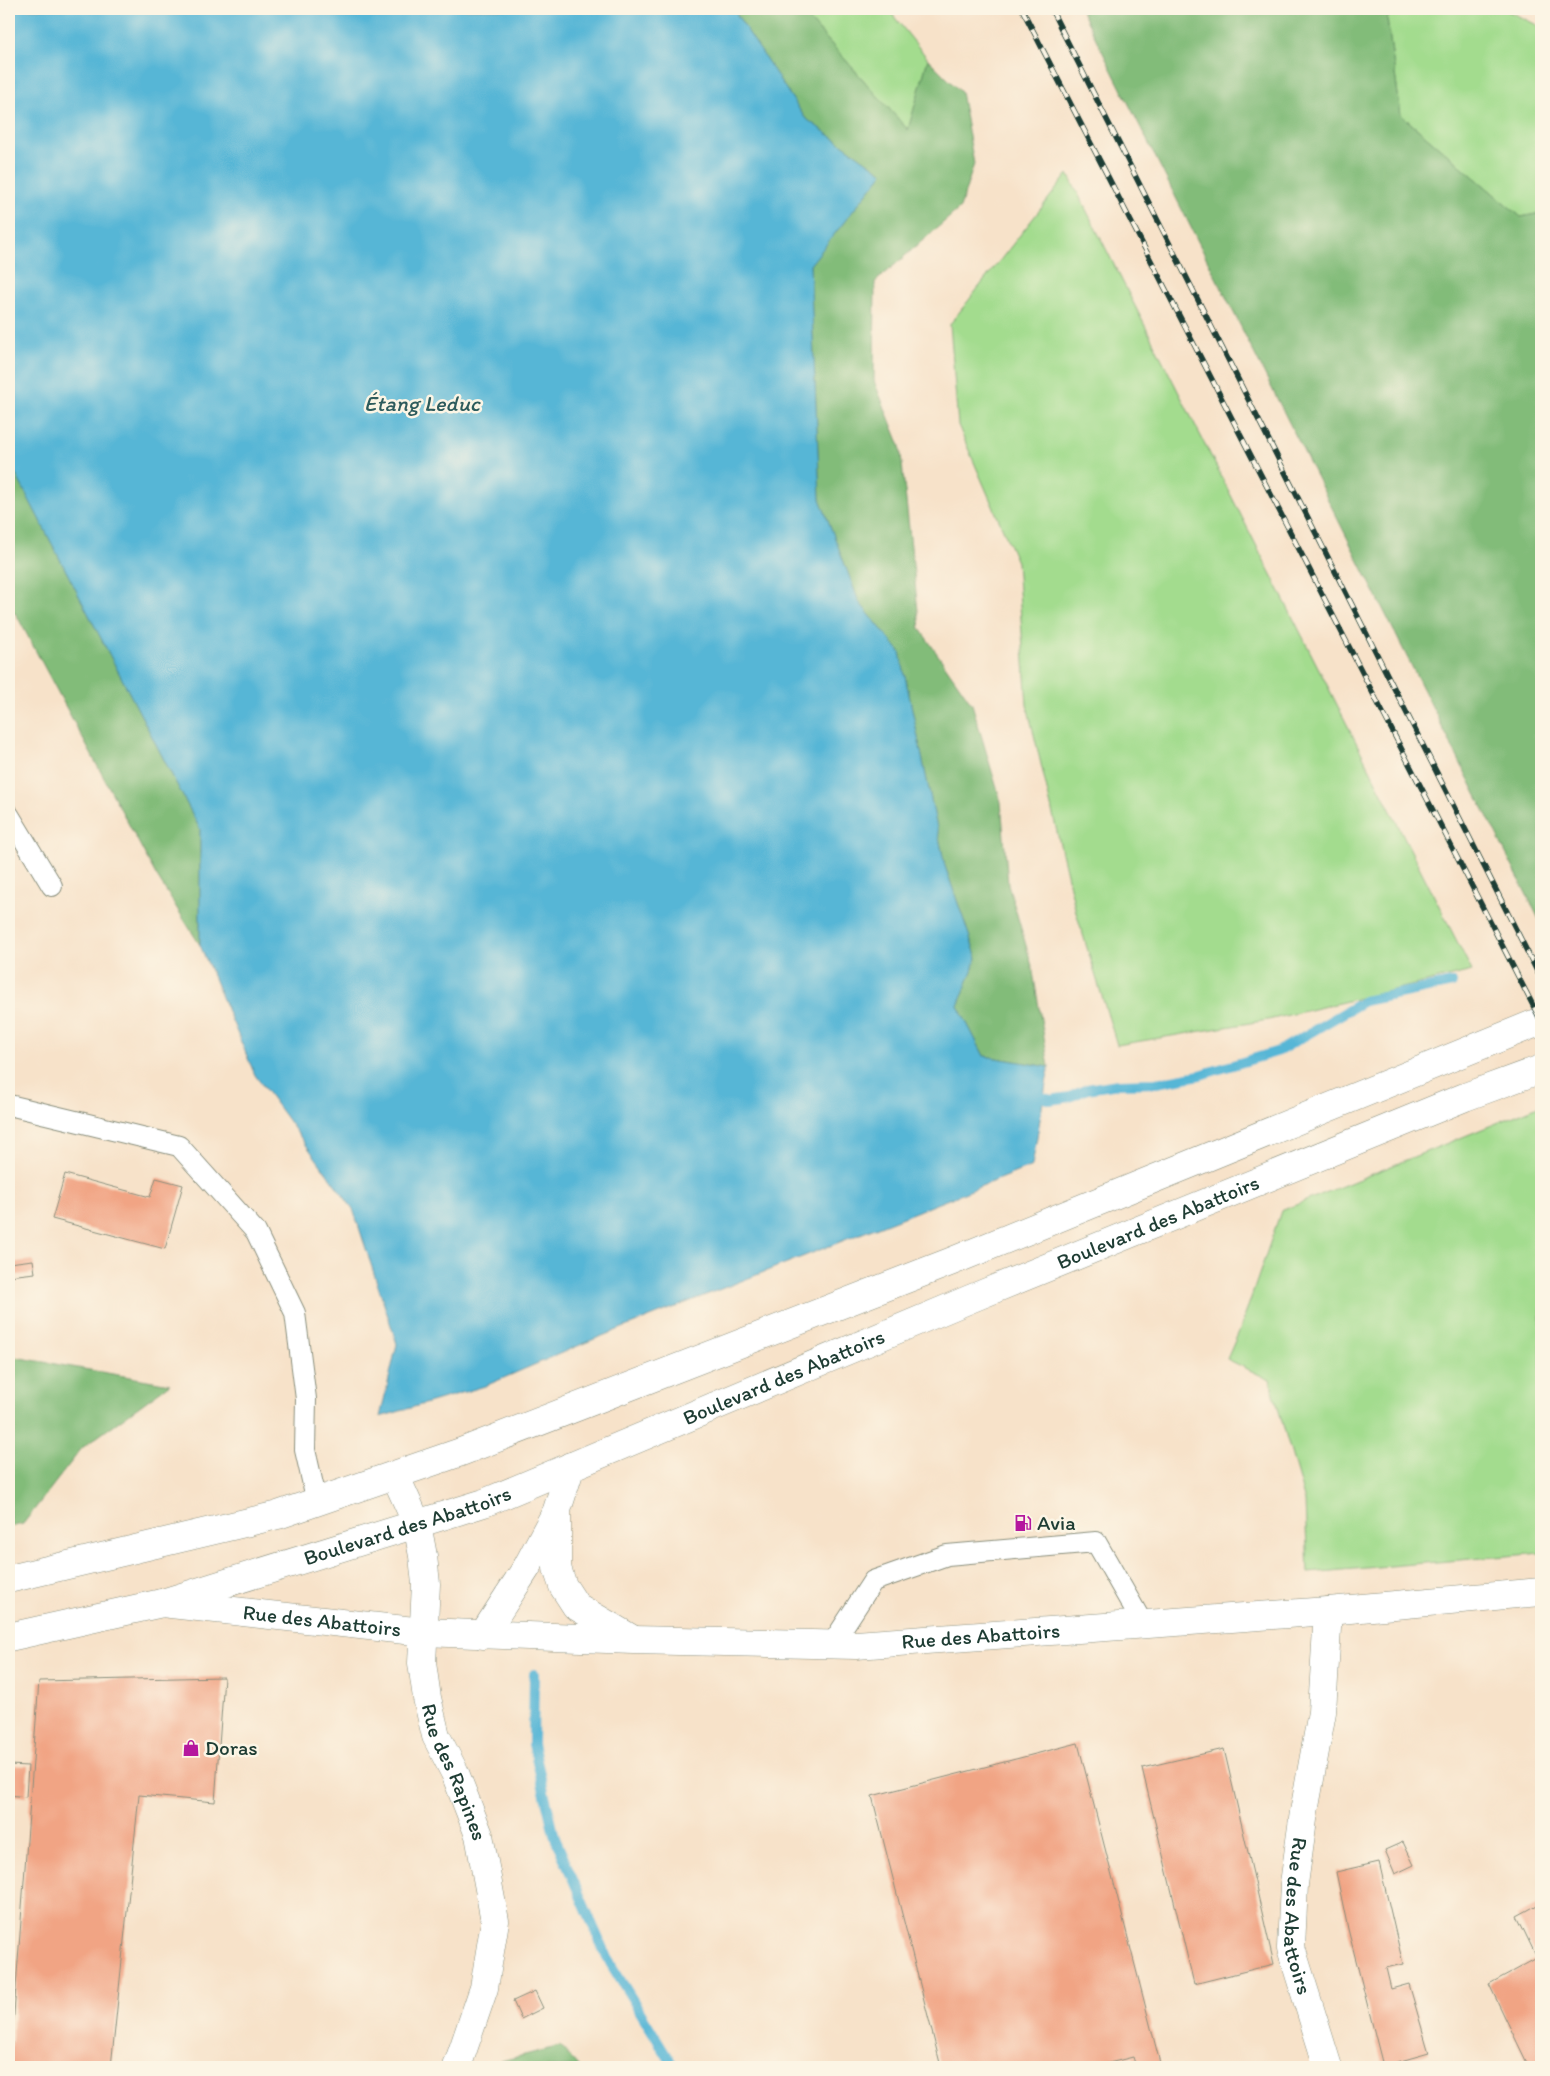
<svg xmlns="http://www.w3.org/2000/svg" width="1550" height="2076" font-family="Itim,sans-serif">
	<rect width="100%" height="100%" fill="#fcf5e5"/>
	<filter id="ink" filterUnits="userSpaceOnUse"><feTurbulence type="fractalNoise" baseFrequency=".02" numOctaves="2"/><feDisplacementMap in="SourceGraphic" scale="10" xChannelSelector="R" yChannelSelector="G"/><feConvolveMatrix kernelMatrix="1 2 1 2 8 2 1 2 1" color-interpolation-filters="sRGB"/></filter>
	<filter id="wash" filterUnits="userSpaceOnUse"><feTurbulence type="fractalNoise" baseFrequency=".0096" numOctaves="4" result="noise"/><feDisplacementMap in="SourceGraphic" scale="20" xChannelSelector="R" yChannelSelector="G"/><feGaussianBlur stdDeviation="1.12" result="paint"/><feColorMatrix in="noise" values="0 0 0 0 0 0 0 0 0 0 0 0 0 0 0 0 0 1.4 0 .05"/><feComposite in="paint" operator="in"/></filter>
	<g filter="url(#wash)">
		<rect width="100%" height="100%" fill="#f7e2c9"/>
		<g fill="#a3dc8e" stroke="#618c61">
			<polygon points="800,9 888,9 928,59 908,130"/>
			<polygon points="1397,9 1504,9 1541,27 1541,213 1521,217 1401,115 1387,19"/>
			<polygon points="1068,174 1472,971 1268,1020 1117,1045 1076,912 1027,705 1017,562 958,425 950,324"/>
			<polygon points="1541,1105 1541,1553 1308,1573 1305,1501 1270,1380 1227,1359 1241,1327 1281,1211"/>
		</g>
		<g fill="#82bc79" stroke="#507c56">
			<polygon points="733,9 800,9 908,130 928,59 961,92 974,164 960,208 875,282 874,381 900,446 920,629 972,704 1001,802 1008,884 1032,966 1049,1067 984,1056 958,1006 977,958 945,866 900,652 859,602 820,499 810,265 883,173 805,118"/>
			<polygon points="1081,9 1397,9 1387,19 1401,115 1521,217 1541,213 1541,923"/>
			<polygon points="9,461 200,829 200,945 156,875 16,614 9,611"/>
			<polygon points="9,1356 170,1384 82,1448 23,1524 9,1527"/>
			<polygon points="560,2046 579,2067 495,2067 497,2062"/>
		</g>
		<polygon fill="#57b6d6" stroke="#3b7a85" points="9,9 733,9 805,118 883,173 810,265 820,499 859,602 900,652 945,866 977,958 958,1006 984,1056 1049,1067 1032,1166 587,1342 485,1386 380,1417 397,1344 353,1209 255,1075 200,945 200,829 9,461"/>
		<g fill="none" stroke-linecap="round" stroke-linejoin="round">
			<g stroke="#57b6d6" stroke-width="10">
				<polyline points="1032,1093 1050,1100 1070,1097 1087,1089 1118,1084 1156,1083 1200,1075 1279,1051 1364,1001 1452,983"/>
				<polyline points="534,1674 533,1744 555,1838 607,1958 674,2067"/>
			</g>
		</g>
		<g id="blocks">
			<g fill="#f1a484">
				<polygon points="65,1174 150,1197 156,1178 183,1185 165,1249 52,1219"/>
				<polygon points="33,1260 35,1273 9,1276 9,1263"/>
				<polygon points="224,1677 215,1802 139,1795 111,2067 10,2067 39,1681"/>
				<polygon points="1078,1743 1161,2067 1136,2067 1133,2057 1093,2067 941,2067 872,1796"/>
				<polygon points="1224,1749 1274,1964 1194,1984 1142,1768"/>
				<polygon points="9,1765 28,1766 26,1797 9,1795"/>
				<polygon points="1403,1842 1414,1865 1395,1874 1385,1850"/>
				<polygon points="1379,1862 1403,1964 1386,1968 1391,1989 1409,1984 1429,2053 1383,2066 1348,1929 1336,1872"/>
				<polygon points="1541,1903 1541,2067 1529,2067 1489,1984 1537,1958 1517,1916"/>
				<polygon points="535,1991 543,2008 521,2019 513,2001"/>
			</g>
		</g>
	</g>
	<g filter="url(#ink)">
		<use href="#blocks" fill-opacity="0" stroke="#8b907e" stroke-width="1"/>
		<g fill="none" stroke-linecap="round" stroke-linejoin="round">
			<g stroke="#8b907e" stroke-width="22">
				<g id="service">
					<polyline points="9,815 52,886"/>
					<polyline points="9,1105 179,1146 256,1232 295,1313 306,1399 305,1450 317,1502"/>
					<polyline points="832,1644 873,1581 947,1555 1096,1542 1143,1624"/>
				</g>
			</g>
			<g stroke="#8b907e" stroke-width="29">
				<g id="minor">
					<polyline points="571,1466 557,1510 557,1568 563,1586 576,1606 632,1639"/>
					<path id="s1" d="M395 1475 417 1524 423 1556 426 1584 422 1663 427 1698 436 1736 455 1773 479 1835 495 1921 484 1988 457 2067"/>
					<path id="s2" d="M162 1603 423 1632 633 1640 856 1645 1328 1611 1541 1592"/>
					<path id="s3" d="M1328 1611 1322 1712 1304 1812 1294 1884 1291 1948 1328 2067"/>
					<polyline points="483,1635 527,1567 554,1516"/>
				</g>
			</g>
			<g stroke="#8b907e" stroke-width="29">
				<g id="tertiary">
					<polyline points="9,1579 278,1515 461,1452 950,1262 1541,1021"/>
					<path id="s4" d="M9 1637 162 1603 484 1503 970 1299 1465 1097 1541 1069"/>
				</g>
			</g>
			<use href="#service" stroke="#fff" stroke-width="20"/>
			<use href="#minor" stroke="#fff" stroke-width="28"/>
			<use href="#tertiary" stroke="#fff" stroke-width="28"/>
			<g stroke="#1f3d34" stroke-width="5.5">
				<g id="rail">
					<polyline points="1022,9 1541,1021"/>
					<polyline points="1051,9 1541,979"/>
				</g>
			</g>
			<use href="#rail" stroke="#fcf5e5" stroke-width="4" stroke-dasharray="11" stroke-linecap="butt"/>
		</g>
	</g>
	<defs>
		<g id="fuel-bare" transform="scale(1.35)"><path d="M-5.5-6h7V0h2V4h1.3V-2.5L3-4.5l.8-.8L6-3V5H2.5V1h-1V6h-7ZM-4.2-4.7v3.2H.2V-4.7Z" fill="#b5179e" stroke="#fcf5e5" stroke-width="2.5" paint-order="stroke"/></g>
		<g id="shop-bare" transform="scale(1.35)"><path d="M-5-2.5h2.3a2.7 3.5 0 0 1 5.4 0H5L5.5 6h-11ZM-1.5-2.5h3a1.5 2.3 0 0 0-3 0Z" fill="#b5179e" stroke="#fcf5e5" stroke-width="2.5" paint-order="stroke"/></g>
	</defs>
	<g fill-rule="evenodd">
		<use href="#fuel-bare" x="1023" y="1523"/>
		<use href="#shop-bare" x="191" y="1748"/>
	</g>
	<g text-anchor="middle" stroke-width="5" stroke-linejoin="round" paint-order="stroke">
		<g font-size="21" fill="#1f3d34" stroke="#fcf5e5">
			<text dy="7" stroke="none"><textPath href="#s4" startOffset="1224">Boulevard des Abattoirs</textPath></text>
			<text dy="7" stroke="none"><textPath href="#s4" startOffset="819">Boulevard des Abattoirs</textPath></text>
			<text dy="7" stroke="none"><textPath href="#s4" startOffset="414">Boulevard des Abattoirs</textPath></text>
			<text dy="7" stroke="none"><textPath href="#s2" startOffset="161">Rue des Abattoirs</textPath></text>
			<text dy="7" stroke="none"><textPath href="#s2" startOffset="821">Rue des Abattoirs</textPath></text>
			<text dy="7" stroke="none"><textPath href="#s1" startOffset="308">Rue des Rapines</textPath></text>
			<text dy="7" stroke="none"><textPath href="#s3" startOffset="308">Rue des Abattoirs</textPath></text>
		</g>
		<g font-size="21" fill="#1f3d34" stroke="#fcf5e5" text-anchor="start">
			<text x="1037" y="1530">Avia</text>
			<text x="205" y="1755">Doras</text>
		</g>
		<g font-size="22" font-style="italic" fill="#2d5b5c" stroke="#fcf5e5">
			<text x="422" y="411">Étang Leduc</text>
		</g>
	</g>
	<rect width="1550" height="2076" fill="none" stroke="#fcf5e5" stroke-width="30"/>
</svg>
